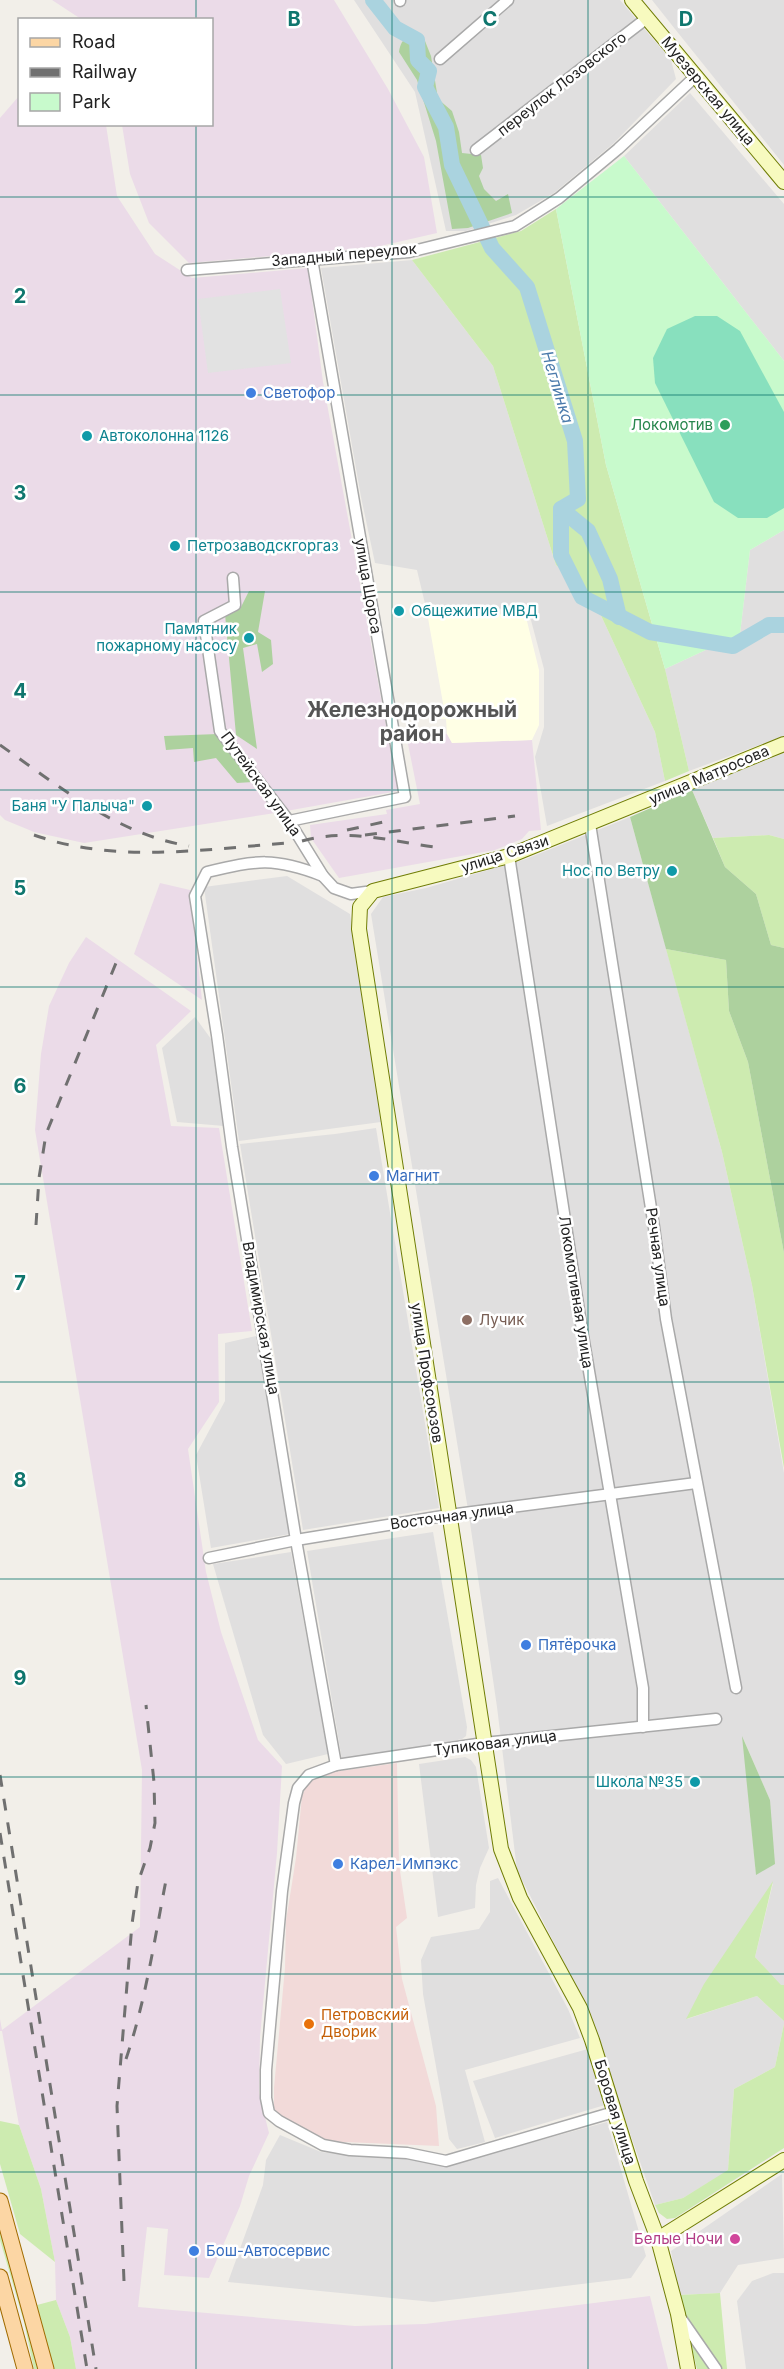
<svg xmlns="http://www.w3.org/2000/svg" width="784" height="2369" font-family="Inter,sans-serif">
	<rect width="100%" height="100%" fill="#f2efe9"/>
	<g fill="#e0dfdf" fill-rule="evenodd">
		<polygon points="354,0 620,0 671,60 676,79 614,143 554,193 516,215 466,231 446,231 415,92"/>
		<polygon points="652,0 784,0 784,165 675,29"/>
		<polygon points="690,93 784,204 784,361 624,156"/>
		<polygon points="412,260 493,366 556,565 592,596 655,732 665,781 547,826 535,757 544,727 544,669 528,609 426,608 417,570 375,563 361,497 321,268"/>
		<polygon points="784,530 784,736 689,771 665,669 740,634 750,550"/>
		<polygon points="784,753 784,839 769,835 713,838 692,790"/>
		<path d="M630 817 722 1152 752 1285 784 1473V1985L781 1986 755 1957 773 1883 687 2019 757 1996 784 2021V2024L775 2067 734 2089 728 2171 683 2198 655 2205 585 2004 517 1870 497 1707 469 1516 371 914 383 897 426 888 526 859ZM743 1738 770 1800 756 1875V1874Z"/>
		<polygon points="287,876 350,914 381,1122 239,1141 204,887"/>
		<polygon points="195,1017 211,1039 224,1126 177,1122 162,1048"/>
		<polygon points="376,1128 439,1508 303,1530 240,1144 335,1134"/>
		<polygon points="256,1336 290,1534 211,1548 196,1455 225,1401 225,1343"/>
		<polygon points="433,1532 467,1727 466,1736 462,1739 435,1745 342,1760 307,1551"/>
		<polygon points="291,1552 328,1754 286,1764 263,1735 213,1564"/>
		<polygon points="465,1757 471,1760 476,1767 489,1848 480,1868 476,1885 475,1908 438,1917 419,1764"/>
		<polygon points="498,1878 568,2009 580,2038 465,2070 485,2142 457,2149 449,2139 423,1994 421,1960 431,1937 479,1929 490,1912 490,1881"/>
		<polygon points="588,2049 605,2105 495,2138 473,2081"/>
		<polygon points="607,2122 646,2256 631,2278 433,2302 228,2282 263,2185 266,2160 280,2135 321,2152 370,2157 408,2156 453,2164"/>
		<polygon points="782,2174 784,2258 738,2265 720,2293 679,2295 671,2251"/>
		<polygon points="773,2273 784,2273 784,2369 746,2369 737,2301 752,2281"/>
	</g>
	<polygon fill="#f2dad9" points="397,1763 399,1864 407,1918 396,1927 402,1979 436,2106 439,2146 321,2141 278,2117 274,2109 274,2088 285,1968 286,1921 296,1858 302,1796 309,1780 333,1772"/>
	<g fill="#ebdbe8">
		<polygon points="52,0 334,0 388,89 424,157 437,233 376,247 189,263 149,223 130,174 122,125 212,124 212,20 81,19"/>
		<polygon points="19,96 20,124 106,125 117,196 155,254 192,278 308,268 323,382 398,791 275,813 84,843 34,832 5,820 0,815 0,118"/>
		<polygon points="447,734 452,743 532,740 541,830 529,831 522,839 495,850 339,878 311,838 310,825 387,814 386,810 420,804 407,739"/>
		<polygon points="160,883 190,890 202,1000 134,954"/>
		<polygon points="86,937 191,1011 156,1045 171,1126 219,1128 252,1331 218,1334 219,1402 188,1449 206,1572 221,1632 258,1740 282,1766 277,1853 260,2037 259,2093 269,2133 249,2176 240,2206 209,2278 164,2275 168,2229 147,2227 138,2307 355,2326 425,2324 650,2296 668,2369 76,2369 70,2337 56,2300 55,2262 41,2189 19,2125 2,2031 0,2031 0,2019 2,2030 140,1927 142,1770 35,1130 41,1054 49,1006 69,963"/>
	</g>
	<polygon fill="#ffffe5" points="525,613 539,670 539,725 532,740 452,743 447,734 446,719 440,719 438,711 444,709 428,618"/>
	<g fill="#cdebb0">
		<polygon points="556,209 606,465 665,669 689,771 665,781 655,732 592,596 556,565 493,366 412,260 521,231"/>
		<polygon points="769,835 784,839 784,948 771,945 756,894 725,867 713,838"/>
		<polygon points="666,949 726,960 729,1011 748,1062 784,1253 784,1468 752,1285 722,1152"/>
		<polygon points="773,1881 755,1957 781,1985 784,1985 784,2021 757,1996 686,2019 704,1984"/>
		<polygon points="784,2024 784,2148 675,2218 667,2219 659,2213 655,2205 683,2198 728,2170 734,2089 775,2067"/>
		<polygon points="0,2121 19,2125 41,2189 55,2262 20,2234 0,2164"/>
		<polygon points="0,2217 40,2369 34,2369 24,2322 0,2240"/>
		<polygon points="720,2293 727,2369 697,2369 679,2295"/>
		<polygon points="56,2300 70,2337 76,2369 54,2369 37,2305"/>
	</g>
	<g fill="#add19e">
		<path d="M423 36 431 56 438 99 452 111 459 132 462 153 481 155 483 168 479 176 484 189 496 201 508 194 512 213 468 228 452 229 436 141 417 80 399 52C402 35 408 38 423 36Z"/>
		<polygon points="249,591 265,591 258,632 271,640 273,664 262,672 257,644 243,648 257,749 236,735 225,614 240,609"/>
		<polygon points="218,734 253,782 237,783 216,758 194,762 193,748 166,750 164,736"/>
		<polygon points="692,790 725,867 756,894 771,945 784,948 784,1253 748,1062 729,1011 726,960 666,949 630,817"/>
		<polygon points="742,1736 770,1800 775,1864 756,1875"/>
	</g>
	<polygon fill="#c8facc" points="624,156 784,361 784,530 750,550 740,634 665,669 606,465 556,209"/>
	<polygon fill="#88e0be" points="695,316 717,316 740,331 784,412 784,508 767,518 738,518 714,502 655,383 653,358 667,329"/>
	<polygon fill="#e2e2e2" points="280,289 291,363 208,373 198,299"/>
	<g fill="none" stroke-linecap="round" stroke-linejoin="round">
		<g stroke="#aad3df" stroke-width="16">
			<polyline points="373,0 395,28 417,40 418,60 429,71 425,87 446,127 452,165 492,248 527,287 575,441 578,499 561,509 561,555 582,597 650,632 733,646 769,625 784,625"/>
			<polyline points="561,509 588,531 610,579 619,617"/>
		</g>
		<g stroke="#a9a9a9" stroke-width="13">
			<g id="minor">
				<polyline points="400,1 400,0"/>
				<polyline points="440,59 508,0"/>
				<polyline points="476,150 647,18"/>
				<polyline points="187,270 409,252 515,226 559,198 618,149 696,76"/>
				<polyline points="233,578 235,605 204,621 220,731 289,821 323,876 334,888 351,894 373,891"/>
				<polyline points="289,821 405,797 312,259"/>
				<polyline points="590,824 654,1227 666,1319 736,1688"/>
				<polyline points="509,856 582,1330 643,1688 643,1727"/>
				<path d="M323 876C274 857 257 860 207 872L195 896 217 1035 232 1147 296 1540 336 1765"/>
				<polyline points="209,1558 296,1540 449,1515 696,1483"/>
				<polyline points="614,2112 446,2161 407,2153 350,2150 323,2145 279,2121 269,2113 266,2098 266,2070 282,1891 294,1803 298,1788 309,1775 336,1765 484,1743 716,1719"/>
				<polyline points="680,2317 716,2369"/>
			</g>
		</g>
		<g stroke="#707d05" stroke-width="16">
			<g id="secondary">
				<polyline points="632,0 784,182"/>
				<polyline points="658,2239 784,2160"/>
				<polyline points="688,2369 678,2314 658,2239 636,2181 592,2040 580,2008 520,1898 501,1849 359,929 360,907 373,891 509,856 784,744"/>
			</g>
		</g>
		<g stroke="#a06b00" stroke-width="17">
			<g id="primary">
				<polyline points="0,2201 46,2369"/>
				<polyline points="0,2277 25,2369"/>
			</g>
		</g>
		<use href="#minor" stroke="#fff" stroke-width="10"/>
		<use href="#secondary" stroke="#f7fabf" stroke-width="14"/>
		<use href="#primary" stroke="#fcd6a4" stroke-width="15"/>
		<g stroke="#707070" stroke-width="3" stroke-dasharray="12 12" stroke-linecap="butt">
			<path d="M0 745C59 786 116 834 189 846"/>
			<polyline points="347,830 388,821"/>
			<path d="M34 835C46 839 58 843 70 845 141 860 218 848 289 843"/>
			<polyline points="365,835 515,816"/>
			<path d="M302 841C349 828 389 841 435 847"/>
			<polyline points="36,1225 39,1178 46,1134 116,963"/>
			<polyline points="0,1775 96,2369"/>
			<polyline points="0,1833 87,2369"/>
			<path d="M126 2059C146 2000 155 1936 167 1875"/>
			<polyline points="124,2281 117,2106 132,1924 138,1882 150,1848 155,1823 154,1782 146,1705"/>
		</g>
	</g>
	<path fill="none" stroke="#0f766e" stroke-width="1.5" stroke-opacity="0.55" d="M196 0V20M392 0V2369M588 0V2369M196 124V2369M0 197H784M0 395H784M0 592H784M0 790H784M0 987H784M0 1184H784M0 1382H784M0 1579H784M0 1777H784M0 1974H784M0 2172H784"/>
	<g fill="#3f7fe0" stroke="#fff" stroke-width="2">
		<circle cx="251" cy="393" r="6"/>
		<circle cx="374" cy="1176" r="6"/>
		<circle cx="526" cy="1645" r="6"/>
		<circle cx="338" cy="1864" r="6"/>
		<circle cx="194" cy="2251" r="6"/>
	</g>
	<circle fill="#2e9e5b" stroke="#fff" stroke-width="2" cx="725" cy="425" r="6"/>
	<g fill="#0f9aa8" stroke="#fff" stroke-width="2">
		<circle cx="87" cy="436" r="6"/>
		<circle cx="175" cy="546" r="6"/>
		<circle cx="399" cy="611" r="6"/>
		<circle cx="249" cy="638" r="6"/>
		<circle cx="147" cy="806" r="6"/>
		<circle cx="672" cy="871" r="6"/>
		<circle cx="695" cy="1782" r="6"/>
	</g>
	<circle fill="#8d6e63" stroke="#fff" stroke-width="2" cx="467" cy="1320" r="6"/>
	<circle fill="#e8710a" stroke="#fff" stroke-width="2" cx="309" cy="2024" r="6"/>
	<circle fill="#d1479c" stroke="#fff" stroke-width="2" cx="735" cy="2239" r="6"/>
	<g text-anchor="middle" stroke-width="5" stroke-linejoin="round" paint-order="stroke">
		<g font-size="15" fill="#222" stroke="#fff">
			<text transform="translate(562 84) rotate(-38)" y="5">переулок Лозовского</text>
			<text transform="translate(708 91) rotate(50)" y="5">Муезерская улица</text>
			<text transform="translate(344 255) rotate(-5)" y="5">Западный переулок</text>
			<text transform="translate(368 586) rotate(80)" y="5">улица Щорса</text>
			<text transform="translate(709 775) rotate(-23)" y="5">улица Матросова</text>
			<text transform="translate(261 784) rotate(54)" y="5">Путейская улица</text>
			<text transform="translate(505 854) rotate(-18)" y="5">улица Связи</text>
			<text transform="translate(658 1257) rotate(82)" y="5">Речная улица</text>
			<text transform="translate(576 1292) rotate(81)" y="5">Локомотивная улица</text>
			<text transform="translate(261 1318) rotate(80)" y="5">Владимирская улица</text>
			<text transform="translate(427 1373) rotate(81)" y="5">улица Профсоюзов</text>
			<text transform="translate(452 1516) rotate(-8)" y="5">Восточная улица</text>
			<text transform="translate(495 1743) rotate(-7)" y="5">Тупиковая улица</text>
			<text transform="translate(615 2112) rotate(73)" y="5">Боровая улица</text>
		</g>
		<g font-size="15" fill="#366cbe" stroke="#fff" text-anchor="start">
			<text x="263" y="398">Светофор</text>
			<text x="386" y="1181">Магнит</text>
			<text x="538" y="1650">Пятёрочка</text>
			<text x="350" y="1869">Карел-Импэкс</text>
			<text x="206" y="2256">Бош-Автосервис</text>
		</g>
		<g font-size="15" fill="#27864d" stroke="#fff" text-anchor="end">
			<text x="713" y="430">Локомотив</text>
		</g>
		<g font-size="15" fill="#0d838f" stroke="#fff" text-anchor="end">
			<text x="99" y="441" text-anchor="start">Автоколонна 1126</text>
			<text x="187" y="551" text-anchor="start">Петрозаводскгоргаз</text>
			<text x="411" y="616" text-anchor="start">Общежитие МВД</text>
			<text x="237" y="634">Памятник<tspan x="237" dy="17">пожарному насосу</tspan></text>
			<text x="135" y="811">Баня "У Палыча"</text>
			<text x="660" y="876">Нос по Ветру</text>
			<text x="683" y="1787">Школа №35</text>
		</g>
		<g font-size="15" fill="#785e54" stroke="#fff" text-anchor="start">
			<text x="479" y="1325">Лучик</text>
		</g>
		<g font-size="15" fill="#c56008" stroke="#fff" text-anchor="start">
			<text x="321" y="2020">Петровский<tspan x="321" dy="17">Дворик</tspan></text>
		</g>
		<g font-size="15" fill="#b23c85" stroke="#fff" text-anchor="end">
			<text x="723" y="2244">Белые Ночи</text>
		</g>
		<g font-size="16" font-style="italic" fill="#4a7aab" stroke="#fff">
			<text transform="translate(558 387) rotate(73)" y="6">Неглинка</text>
		</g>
		<g font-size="21" font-weight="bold" fill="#555" stroke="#fff">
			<text x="412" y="717">Железнодорожный<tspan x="412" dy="24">район</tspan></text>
		</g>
	</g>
	<g font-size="20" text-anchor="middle" font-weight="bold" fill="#0f766e" stroke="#fff" stroke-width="5" stroke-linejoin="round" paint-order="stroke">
		<text x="294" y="26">B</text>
		<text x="490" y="26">C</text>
		<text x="686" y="26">D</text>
		<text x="20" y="303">2</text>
		<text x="20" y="500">3</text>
		<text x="20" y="698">4</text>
		<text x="20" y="895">5</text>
		<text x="20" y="1093">6</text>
		<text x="20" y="1290">7</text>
		<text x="20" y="1487">8</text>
		<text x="20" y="1685">9</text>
	</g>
	<rect x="18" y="18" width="195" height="108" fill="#ffffff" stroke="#a7a7a7" stroke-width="1.5"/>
	<rect x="30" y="38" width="30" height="9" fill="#fcd6a4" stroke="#a7a7a7" stroke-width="1.5"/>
	<text x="72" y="48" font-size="18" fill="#222222">Road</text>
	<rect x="30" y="68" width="30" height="9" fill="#707070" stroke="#a7a7a7" stroke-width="1.5"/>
	<text x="72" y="78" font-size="18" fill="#222222">Railway</text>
	<rect x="30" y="93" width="30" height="18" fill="#c8facc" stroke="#a7a7a7" stroke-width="1.5"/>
	<text x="72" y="108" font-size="18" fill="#222222">Park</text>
</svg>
